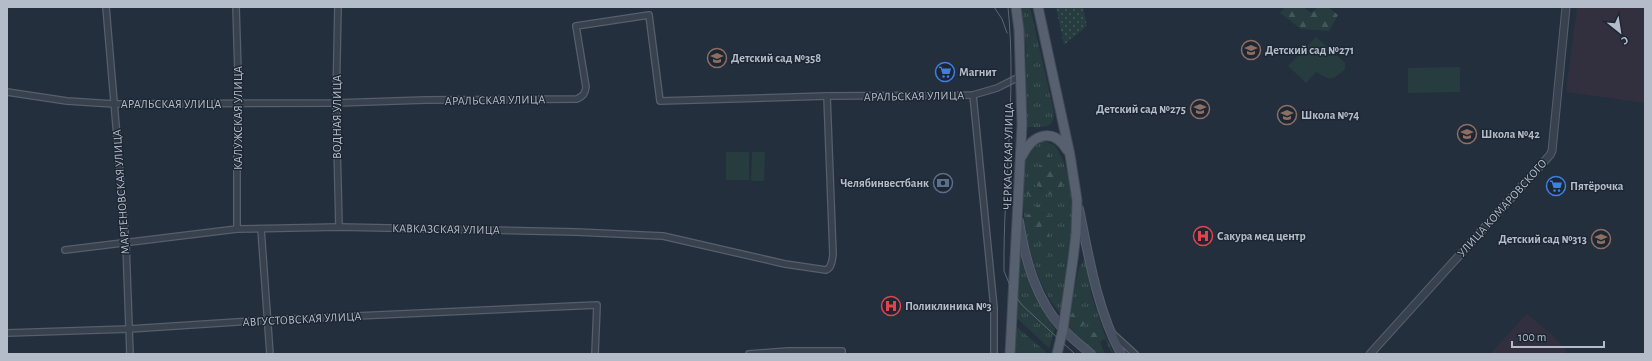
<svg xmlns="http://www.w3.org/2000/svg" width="1652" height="361" font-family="'Alegreya Sans',sans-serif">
	<defs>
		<pattern id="grass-tufts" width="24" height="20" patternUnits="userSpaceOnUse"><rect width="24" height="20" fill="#263c3f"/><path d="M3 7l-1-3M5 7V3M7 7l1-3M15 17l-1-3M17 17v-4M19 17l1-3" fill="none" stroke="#435659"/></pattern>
		<pattern id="forest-firs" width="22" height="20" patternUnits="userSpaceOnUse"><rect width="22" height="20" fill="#263c3f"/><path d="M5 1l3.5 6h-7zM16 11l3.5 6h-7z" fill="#435659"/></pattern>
		<pattern id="park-dots" width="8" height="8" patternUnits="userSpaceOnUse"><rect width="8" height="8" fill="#263c3f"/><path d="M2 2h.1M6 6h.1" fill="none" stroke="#435659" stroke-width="1.8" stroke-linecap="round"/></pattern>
	</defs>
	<rect width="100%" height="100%" fill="#242f3e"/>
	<g fill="#32303f">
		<polygon points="1577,7 1645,7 1645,103 1566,92"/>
		<polygon points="1527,314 1551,334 1567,351 1565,354 1490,354"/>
	</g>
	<g fill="url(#grass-tufts)" fill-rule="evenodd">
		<path d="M1022 7H1030L1053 108C1057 130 1043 127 1026 127V51Z"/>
		<path d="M1044 141 1054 145C1085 185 1067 267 1060 313 1032 283 1018 213 1024 173 1024 169 1024 162 1026 158 1029 151 1037 145 1044 141ZM1052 161 1049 162 1063 183 1047 194 1033 183 1032 201 1028 194 1024 193 1023 186 1025 178 1030 180C1037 171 1040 163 1052 161ZM1031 204 1050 217V223H1043L1031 215Z"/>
		<path d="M1020 256C1028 283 1038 305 1055 329L1049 348 1017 318Z"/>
		<polygon points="1085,257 1091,294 1104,333 1114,354 1112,354 1105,339 1100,342 1105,354 1098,354 1066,326 1079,268"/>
		<polygon points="1016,326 1048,354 1014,354"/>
	</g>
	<g fill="url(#forest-firs)">
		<polygon points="1285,7 1303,7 1311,13 1316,9 1315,7 1328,7 1338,15 1329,31 1301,29 1280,13"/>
		<polygon points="1045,149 1052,160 1049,162 1063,183 1058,195 1047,194 1034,183 1033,193 1039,198 1036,203 1032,201 1028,194 1024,194 1023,186 1025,178 1030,180 1041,165 1045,162 1037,154 1040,150"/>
		<polygon points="1031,203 1034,206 1039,205 1042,212 1050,217 1050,224 1043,223 1042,226 1037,229 1026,217 1026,215 1030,214 1027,207"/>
		<polygon points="1043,228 1049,233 1050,248 1045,262 1042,259 1042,247 1035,237 1035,232"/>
		<polygon points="1077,308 1088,310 1092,319 1080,327 1072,323 1071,315"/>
		<polygon points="1088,327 1095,333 1102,333 1104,337 1098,341 1094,338 1086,338 1082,334 1082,330"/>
	</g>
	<polygon fill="url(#park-dots)" points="1056,7 1083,7 1087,26 1064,45"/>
	<g fill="#263c3f">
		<path d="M1316 37 1345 63V69C1332 81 1331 81 1316 72L1306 83 1288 66Z"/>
		<polygon points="1460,67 1460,92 1408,93 1408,68"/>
		<rect x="726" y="152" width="23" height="28"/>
		<polygon points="752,152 765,152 764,181 751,181"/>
	</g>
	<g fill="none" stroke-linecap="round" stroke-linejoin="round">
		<g stroke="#565f6c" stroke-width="8">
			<g id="minor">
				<polyline points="106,7 126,244 130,354"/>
				<polyline points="236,7 239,104 237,119 237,229"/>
				<polyline points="338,7 336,103 339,227"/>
				<path d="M7 92 67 101 114 104 336 103 425 100 577 99C583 96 585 94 586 87L576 26 649 15 660 101 827 96 973 95 997 88 1021 76"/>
				<polyline points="973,95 994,308 994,354"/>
				<polyline points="261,229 270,354"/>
				<path d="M65 250 237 229 339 227 576 232 663 236 785 264 826 270C832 268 832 260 833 255L827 96"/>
				<polyline points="7,333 129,329 268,320 597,305 595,354"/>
				<polyline points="1113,334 1135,354"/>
				<polyline points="749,354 788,351 842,351 842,354"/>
			</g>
		</g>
		<g stroke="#565f6c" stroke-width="9">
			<polyline id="tertiary" points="1370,354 1550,155 1552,151 1566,7"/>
		</g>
		<g stroke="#565f6c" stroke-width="10">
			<g id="secondary">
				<path d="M1079 209C1089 258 1097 309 1121 354"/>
				<path d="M1019 221C1025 260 1036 300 1063 329 1071 338 1082 346 1091 354"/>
			</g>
		</g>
		<g stroke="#414a57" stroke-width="11">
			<g id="primary">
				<polyline points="1038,7 1070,155 1077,200 1076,234 1073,259 1063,329 1057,354"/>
				<path d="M1022 156C1032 135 1053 126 1067 150"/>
				<polyline points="1010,354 1022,125 1019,30 1016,7"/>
			</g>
		</g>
		<use href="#minor" stroke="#38414e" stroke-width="5.5"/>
		<use href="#tertiary" stroke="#38414e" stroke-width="7"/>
		<use href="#secondary" stroke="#465061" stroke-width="8"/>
		<use href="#primary" stroke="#56606e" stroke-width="9"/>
		<g stroke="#5a6575" stroke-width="1">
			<polyline points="994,7 1002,19 1007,33"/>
			<path d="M1008 7C1017 95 1003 183 1004 271L1013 293 1022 305 1075 354"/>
		</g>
	</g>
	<defs>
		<g id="school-ring" transform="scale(1)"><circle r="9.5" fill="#1d2633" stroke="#8d6e63" stroke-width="1.5"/><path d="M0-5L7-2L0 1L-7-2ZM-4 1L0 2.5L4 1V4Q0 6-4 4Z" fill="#8d6e63"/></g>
		<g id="supermarket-ring" transform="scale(1)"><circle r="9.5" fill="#1d2633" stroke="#3f7fe0" stroke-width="1.5"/><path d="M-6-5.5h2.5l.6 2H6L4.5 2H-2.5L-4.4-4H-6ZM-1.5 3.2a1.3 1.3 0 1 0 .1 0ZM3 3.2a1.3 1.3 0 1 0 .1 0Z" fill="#3f7fe0"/></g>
		<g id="bank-ring" transform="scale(1)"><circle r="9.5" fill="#1d2633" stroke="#5c6f8a" stroke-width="1.5"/><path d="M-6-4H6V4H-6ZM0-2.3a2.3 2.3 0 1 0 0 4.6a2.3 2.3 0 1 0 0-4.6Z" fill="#5c6f8a"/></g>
		<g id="hospital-ring" transform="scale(1)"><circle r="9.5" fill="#1d2633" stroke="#e0444e" stroke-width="1.5"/><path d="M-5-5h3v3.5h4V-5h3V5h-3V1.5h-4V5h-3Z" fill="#e0444e"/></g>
	</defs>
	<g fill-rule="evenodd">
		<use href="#school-ring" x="1251" y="50"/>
		<use href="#school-ring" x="717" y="58"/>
		<use href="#supermarket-ring" x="945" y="72"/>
		<use href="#school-ring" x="1200" y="109"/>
		<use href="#school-ring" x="1287" y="115"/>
		<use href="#school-ring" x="1467" y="134"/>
		<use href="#bank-ring" x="943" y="183"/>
		<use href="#supermarket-ring" x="1556" y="186"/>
		<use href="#hospital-ring" x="1203" y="236"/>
		<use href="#school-ring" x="1601" y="239"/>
		<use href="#hospital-ring" x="891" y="306"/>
	</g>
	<g text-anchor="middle" stroke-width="3" stroke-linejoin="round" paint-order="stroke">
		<g font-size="12" font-weight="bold" fill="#b4bcc9" stroke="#1d2633" text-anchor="start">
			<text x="1265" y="54">Детский сад №271</text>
			<text x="731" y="62">Детский сад №358</text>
			<text x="959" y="76">Магнит</text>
			<text x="1186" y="113" text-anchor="end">Детский сад №275</text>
			<text x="1301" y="119">Школа №74</text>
			<text x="1481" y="138">Школа №42</text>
			<text x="929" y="187" text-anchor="end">Челябинвестбанк</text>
			<text x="1570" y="190">Пятёрочка</text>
			<text x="1217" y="240">Сакура мед центр</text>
			<text x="1587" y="243" text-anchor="end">Детский сад №313</text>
			<text x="905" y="310">Поликлиника №3</text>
		</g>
		<g font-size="12" fill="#b4bcc9" stroke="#1d2633">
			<text transform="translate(914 96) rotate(-1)" y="4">АРАЛЬСКАЯ УЛИЦА</text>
			<text transform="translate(495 100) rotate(-1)" y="4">АРАЛЬСКАЯ УЛИЦА</text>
			<text x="171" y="108">АРАЛЬСКАЯ УЛИЦА</text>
			<text transform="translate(337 117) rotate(-90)" y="4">ВОДНАЯ УЛИЦА</text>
			<text transform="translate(238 118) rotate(-90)" y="4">КАЛУЖСКАЯ УЛИЦА</text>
			<text transform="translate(1008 156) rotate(-89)" y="4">ЧЕРКАССКАЯ УЛИЦА</text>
			<text transform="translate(121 192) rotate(-94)" y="4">МАРТЕНОВСКАЯ УЛИЦА</text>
			<text transform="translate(1502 208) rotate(-48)" y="4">УЛИЦА КОМАРОВСКОГО</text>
			<text transform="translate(446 229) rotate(1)" y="4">КАВКАЗСКАЯ УЛИЦА</text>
			<text transform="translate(302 319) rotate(-3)" y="4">АВГУСТОВСКАЯ УЛИЦА</text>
		</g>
	</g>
	<rect width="1652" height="361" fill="none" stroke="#b4bcc9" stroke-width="16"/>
	<g transform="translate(1620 32) rotate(150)" stroke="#1d2633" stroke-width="3" paint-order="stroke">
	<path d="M0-3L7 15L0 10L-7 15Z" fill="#b4bcc9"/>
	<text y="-6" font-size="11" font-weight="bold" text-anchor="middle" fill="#b4bcc9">С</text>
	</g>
	<path d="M1512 341v6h92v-6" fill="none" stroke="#b4bcc9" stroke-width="2"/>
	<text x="1518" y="341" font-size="12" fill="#b4bcc9" stroke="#1d2633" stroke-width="3" paint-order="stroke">100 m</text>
</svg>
